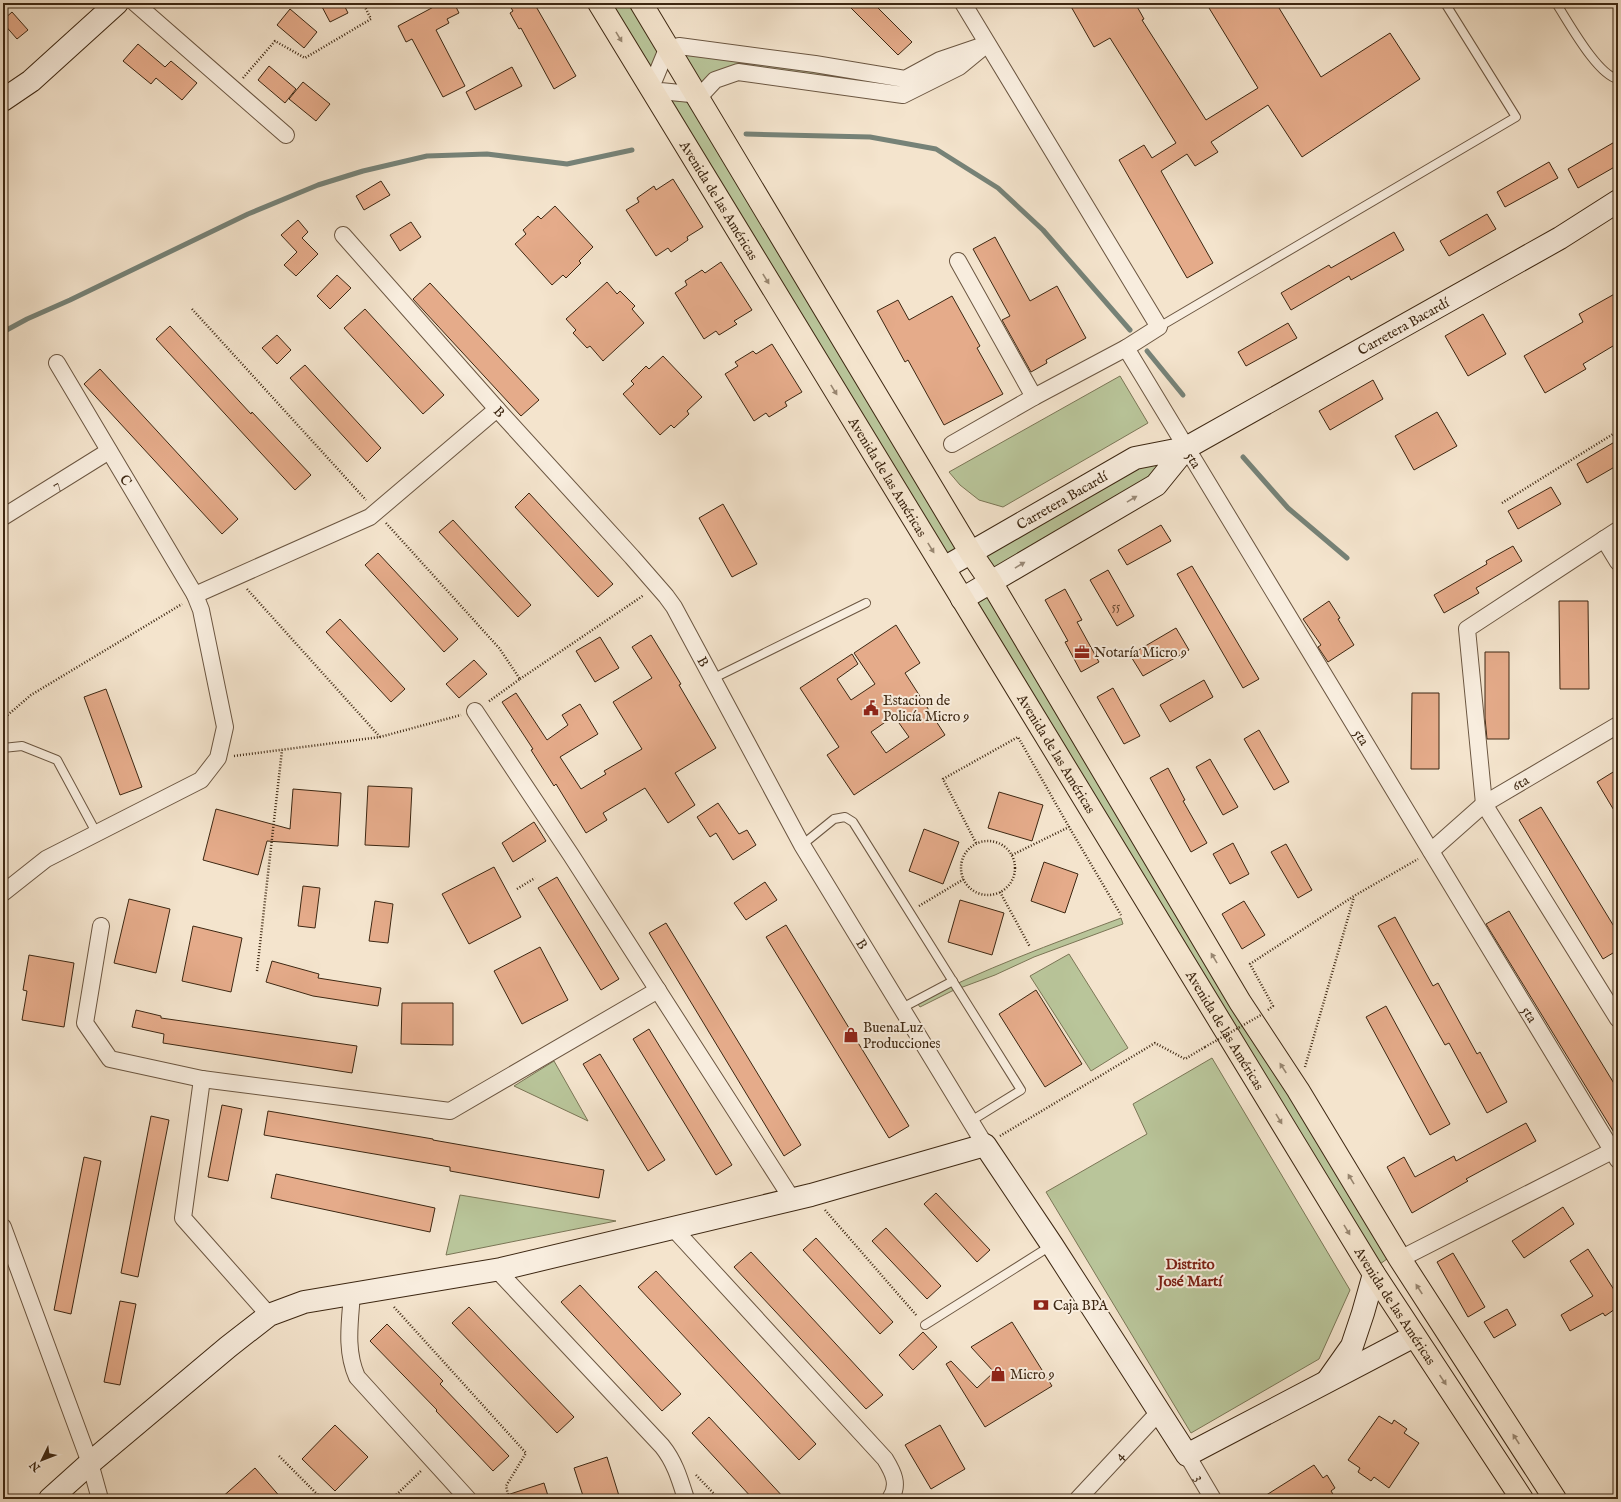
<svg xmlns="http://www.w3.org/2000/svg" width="1621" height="1502" font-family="'IM FELL English',serif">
	<rect width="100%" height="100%" fill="#f4e4cd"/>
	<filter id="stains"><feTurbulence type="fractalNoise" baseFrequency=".005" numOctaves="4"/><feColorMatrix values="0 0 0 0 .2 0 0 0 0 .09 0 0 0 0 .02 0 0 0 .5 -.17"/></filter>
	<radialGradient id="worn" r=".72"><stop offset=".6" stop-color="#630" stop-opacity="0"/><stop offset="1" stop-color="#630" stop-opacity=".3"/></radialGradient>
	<g fill="#b9c59a" stroke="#7b7656">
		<polygon points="611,3 629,3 658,51 650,69"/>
		<polygon points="683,54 906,85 902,89 737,66 701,85"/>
		<polygon points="668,100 688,102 957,548 946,555"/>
		<polygon points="1120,376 1148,423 1003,507 979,500 960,485 949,472"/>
		<polygon points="1159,464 1146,479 994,568 987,556 1140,468"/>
		<polygon points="988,597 1387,1259 1380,1264 978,603"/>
		<path d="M1121 918 1123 924 1034 957 995 975 952 991 920 1007 917 1003C983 969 1052 944 1121 918Z"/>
		<polygon points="1069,954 1128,1048 1091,1071 1030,976"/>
		<polygon points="1212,1058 1350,1290 1319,1359 1191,1433 1046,1192 1147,1134 1133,1104"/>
		<polygon points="554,1061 588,1121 514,1086"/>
		<polygon points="460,1195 616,1221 446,1255"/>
	</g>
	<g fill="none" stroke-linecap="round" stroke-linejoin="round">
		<g stroke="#768277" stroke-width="5">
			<polyline points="746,134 870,137 936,149 998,188 1043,230 1130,330"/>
			<polyline points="3,332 27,319 70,300 248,214 318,185 363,171 427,156 487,154 567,164 632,150"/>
			<polyline points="1147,351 1183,395"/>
			<polyline points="1243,457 1288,508 1347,558"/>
		</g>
	</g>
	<g fill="#e5ab8a" stroke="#3d2712" fill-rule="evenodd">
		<polygon points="320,3 343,3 348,13 330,22"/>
		<polygon points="441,3 454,3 459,13 447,19 449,23 436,30 465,86 443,97 412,39 406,42 398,26"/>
		<polygon points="508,3 534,3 576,76 554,89 521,28 519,29 510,13 513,11"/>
		<polygon points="846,3 873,3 912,42 898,55"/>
		<polygon points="1069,3 1135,3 1144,19 1142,20 1206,120 1258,88 1206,3 1276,3 1321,77 1390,33 1420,79 1302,157 1268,105 1211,142 1218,152 1195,166 1187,154 1161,171 1213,263 1187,278 1119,160 1144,145 1152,158 1176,143 1110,38 1094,47"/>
		<polygon points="290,9 317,32 304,48 277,25"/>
		<polygon points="12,12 28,30 17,39 3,23 3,20"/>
		<polygon points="138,44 165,67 171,61 197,83 182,100 156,78 151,84 123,61"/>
		<polygon points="269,66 296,89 285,103 258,80"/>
		<polygon points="512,67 522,86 475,110 466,92"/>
		<polygon points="303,82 330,104 316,121 289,99"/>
		<polygon points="1618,140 1618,165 1578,188 1568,169"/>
		<polygon points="1549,162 1558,178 1505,207 1497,192"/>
		<polygon points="673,179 703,227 687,237 688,240 671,252 668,248 656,256 626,210 639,202 637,198 654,186 656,190"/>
		<polygon points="381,181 390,195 364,210 356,196"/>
		<polygon points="555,206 593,247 579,261 581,263 566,278 563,275 552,285 515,244 526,234 523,230 538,216 541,219"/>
		<polygon points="1487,214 1496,229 1449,256 1440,241"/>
		<polygon points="298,220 308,232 302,238 318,254 296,276 284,265 297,252 281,235"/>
		<polygon points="411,222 421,237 400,251 390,235"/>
		<polygon points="1394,232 1404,250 1351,280 1349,276 1291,310 1281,293 1329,265 1331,268"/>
		<polygon points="995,237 1030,301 1057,286 1086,338 1046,360 1047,363 1031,372 1002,320 1010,316 973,249"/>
		<polygon points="721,262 752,310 734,321 737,324 719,335 716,331 704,339 675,293 687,285 685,281 702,270 705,273"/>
		<polygon points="337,275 351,288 330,309 317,296"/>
		<polygon points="607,282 617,294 620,291 635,306 632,309 644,323 603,361 590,346 587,348 573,333 576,330 566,319"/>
		<polygon points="430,283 539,400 521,416 413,299"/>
		<polygon points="1618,292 1618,343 1583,364 1586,369 1545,393 1524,356 1583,322 1579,314"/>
		<polygon points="952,296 980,346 977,348 1003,394 944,425 908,360 905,362 877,311 898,300 909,320"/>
		<polygon points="365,309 444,395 423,414 344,328"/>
		<polygon points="1483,314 1506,354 1468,376 1445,336"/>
		<polygon points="1288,323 1297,338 1246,366 1238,352"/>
		<polygon points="170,326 251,414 252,412 311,475 295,490 156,339"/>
		<polygon points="277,335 291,350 277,364 262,348"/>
		<polygon points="772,344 802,392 785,402 787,406 769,417 766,413 754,421 725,374 738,366 735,362 753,351 756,354"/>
		<polygon points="663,356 702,397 687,411 689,414 674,428 671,425 660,435 623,394 634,384 631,381 646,366 649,369"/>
		<polygon points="305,365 381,448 367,462 290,378"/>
		<polygon points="100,369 238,519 222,534 84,384"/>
		<polygon points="1373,380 1383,399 1330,430 1319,411"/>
		<polygon points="1437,412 1457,446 1414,470 1395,436"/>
		<polygon points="1618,440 1618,465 1587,483 1577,464"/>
		<polygon points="1551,487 1561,504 1518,529 1508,511"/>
		<polygon points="529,493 613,584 598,597 515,507"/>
		<polygon points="723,504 757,564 732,577 699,518"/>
		<polygon points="453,520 531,605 518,617 439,532"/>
		<polygon points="1161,525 1171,541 1127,565 1118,550"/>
		<polygon points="1513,546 1522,561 1476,588 1479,593 1444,613 1434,595 1487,564 1486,561"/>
		<polygon points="378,553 458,639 444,652 365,565"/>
		<polygon points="1192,566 1259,679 1243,688 1177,574"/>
		<polygon points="1108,570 1134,616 1117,626 1090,580"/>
		<polygon points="1065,589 1082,620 1077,622 1099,662 1081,672 1065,642 1068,641 1045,600"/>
		<polygon points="1329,601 1340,618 1338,619 1354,645 1328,662 1318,647 1321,645 1303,619"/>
		<polygon points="1559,601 1588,601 1589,689 1560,689"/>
		<polygon points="340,619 405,689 391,702 326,632"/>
		<path d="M896 625 920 663 905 673 945 735 854 795 827 755 839 747 800 688 852 654 858 664 837 679 851 700 875 684 854 653ZM894 716 909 737 886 753 871 732Z"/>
		<polygon points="1176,628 1189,650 1143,676 1130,655"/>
		<polygon points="651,635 681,684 679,685 716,748 675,773 695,805 668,823 645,788 603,813 607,820 586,833 556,784 554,786 531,750 533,749 502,702 516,693 547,740 568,725 562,715 580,704 598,734 560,757 581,789 606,774 604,771 642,749 613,702 652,678 632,647"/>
		<polygon points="600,637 619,668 595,682 576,651"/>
		<polygon points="1485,652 1509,652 1509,739 1487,739 1485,718"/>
		<polygon points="474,660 487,674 459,698 446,684"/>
		<polygon points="1204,680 1213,697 1170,722 1160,705"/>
		<polygon points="1113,688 1140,736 1124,744 1097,697"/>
		<polygon points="106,689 142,787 120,795 84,697"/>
		<polygon points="1412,693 1439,693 1439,769 1411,769"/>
		<polygon points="1259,730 1289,782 1274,790 1244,739"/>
		<polygon points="1210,759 1238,807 1223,815 1196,767"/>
		<polygon points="1168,768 1185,800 1183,801 1207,843 1191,852 1150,778"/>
		<polygon points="1618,769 1618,817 1597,782"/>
		<polygon points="368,786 412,788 409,847 365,845"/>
		<polygon points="293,789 341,793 338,846 267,841 258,875 203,860 216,809 290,829"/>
		<polygon points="999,792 1043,805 1032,841 988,828"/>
		<polygon points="718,803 739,834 747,830 756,845 733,860 716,833 710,837 697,817"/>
		<polygon points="1541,807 1618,933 1618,950 1603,959 1519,820"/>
		<polygon points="534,822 546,841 513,862 502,843"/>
		<polygon points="924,829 959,842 943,884 909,871"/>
		<polygon points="1233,843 1249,874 1230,884 1213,854"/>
		<polygon points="1286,844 1312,890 1298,898 1271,852"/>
		<polygon points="1044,862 1078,874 1065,913 1031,901"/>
		<polygon points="494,867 521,917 469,944 442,894"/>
		<polygon points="557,877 619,979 601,990 538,888"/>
		<polygon points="765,882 777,900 746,920 734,903"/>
		<polygon points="303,886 320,888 315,928 298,926"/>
		<polygon points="129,899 170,909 156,973 114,963"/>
		<polygon points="960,900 1004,913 992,955 948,942"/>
		<polygon points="375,901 393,904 388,943 369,941"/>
		<polygon points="1244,901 1265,935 1242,949 1222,914"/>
		<polygon points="1509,911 1618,1090 1618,1139 1486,924"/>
		<polygon points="1395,917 1433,986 1438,983 1477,1054 1480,1052 1507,1102 1487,1113 1449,1043 1445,1045 1378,926"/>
		<polygon points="666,923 801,1145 784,1156 649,933"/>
		<polygon points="786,925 909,1126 889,1138 766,937"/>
		<polygon points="193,926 242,938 231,992 182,981"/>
		<polygon points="540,947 568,1000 522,1024 494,971"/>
		<polygon points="29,955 74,963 64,1027 22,1020 27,991 23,990"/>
		<polygon points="272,961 319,974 318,978 381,988 378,1006 313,996 266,982"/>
		<polygon points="1036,990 1082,1064 1045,1087 999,1014"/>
		<polygon points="402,1003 453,1003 453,1045 401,1044"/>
		<polygon points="1386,1006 1450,1124 1430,1135 1366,1017"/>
		<polygon points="136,1010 161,1016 161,1018 357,1046 352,1073 163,1043 164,1034 132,1027"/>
		<polygon points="649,1029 732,1165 716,1175 633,1039"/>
		<polygon points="600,1054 665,1160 648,1171 583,1064"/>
		<polygon points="222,1105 242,1109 228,1181 208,1177"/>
		<polygon points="268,1111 433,1139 433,1140 604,1170 599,1198 450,1171 450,1167 264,1135"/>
		<polygon points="151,1116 169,1120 138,1277 121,1273"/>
		<polygon points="1526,1123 1536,1141 1466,1179 1468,1181 1412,1213 1387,1167 1404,1157 1415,1177 1454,1156 1456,1161"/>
		<polygon points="84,1157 101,1161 71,1314 54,1310"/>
		<polygon points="276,1174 435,1208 430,1232 271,1198"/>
		<polygon points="936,1193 990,1250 977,1262 924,1204"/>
		<polygon points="1563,1207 1574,1224 1524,1258 1512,1241"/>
		<polygon points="886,1228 941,1286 927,1299 872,1241"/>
		<polygon points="816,1238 893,1322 880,1334 803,1250"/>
		<polygon points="1588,1249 1618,1296 1618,1307 1605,1316 1603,1313 1570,1331 1561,1315 1593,1296 1570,1261"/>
		<polygon points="751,1252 883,1395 866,1409 734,1267"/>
		<polygon points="1453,1253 1485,1307 1468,1317 1437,1262"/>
		<polygon points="656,1271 816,1444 799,1460 638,1287"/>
		<polygon points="580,1285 681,1394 662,1411 561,1302"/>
		<polygon points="120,1301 136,1304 120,1385 104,1382"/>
		<polygon points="469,1307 574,1417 557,1433 452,1323"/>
		<polygon points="1507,1309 1516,1325 1494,1338 1484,1322"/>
		<polygon points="1012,1322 1052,1386 985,1427 946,1364 951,1361 977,1388 994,1372 971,1347"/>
		<polygon points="387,1324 443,1381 440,1384 509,1456 493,1471 436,1411 437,1410 370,1341"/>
		<polygon points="923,1332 937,1347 913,1370 899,1355"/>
		<polygon points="1379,1416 1392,1424 1394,1420 1407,1429 1404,1433 1419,1443 1389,1488 1374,1477 1371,1481 1358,1472 1360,1468 1348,1460"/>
		<polygon points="709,1417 785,1499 753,1499 692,1433"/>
		<polygon points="335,1425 368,1457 335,1491 302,1459"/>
		<polygon points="940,1425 965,1469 931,1489 905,1445"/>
		<polygon points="607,1457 620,1499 584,1499 574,1468"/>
		<polygon points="1314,1465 1323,1478 1327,1475 1335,1488 1331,1491 1336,1499 1260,1499"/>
		<polygon points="255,1468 282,1499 220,1499"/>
		<polygon points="544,1483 549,1499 504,1499 504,1496"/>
	</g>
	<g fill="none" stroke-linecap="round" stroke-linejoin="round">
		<g stroke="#6b5641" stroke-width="10">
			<g id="lane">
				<path d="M1556 3C1568 21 1597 75 1618 79"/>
				<polyline points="1159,327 1516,117 1445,3"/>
				<polyline points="712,679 866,603"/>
				<polyline points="3,748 22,746 57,760 97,834"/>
				<polyline points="802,845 834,819 845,817 853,822 1021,1090 971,1121"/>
				<polyline points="902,1008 953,981"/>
				<polyline points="925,1325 1052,1245"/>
			</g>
		</g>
		<g stroke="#6b5641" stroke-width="18">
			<g id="street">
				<polyline points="135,3 286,135"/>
				<polygon points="987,44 959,67 903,95 738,72 715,80 701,95 650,90 667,49 679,46 815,64 905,79 940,60"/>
				<path id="s1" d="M343 235 497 409 632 557 666 596 674 607 802 845 985 1145"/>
				<polyline points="958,261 1034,397"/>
				<path id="s2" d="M1126 348 1618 1160"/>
				<polyline points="952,444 1034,397 1126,348 1159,327 963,3"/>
				<path id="s3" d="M3 517 109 451"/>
				<polyline points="1618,530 1467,629 1484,804 1618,1019"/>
				<polyline points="1604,539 1618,562"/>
				<polyline points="195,595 370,517 497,409"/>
				<polyline points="475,711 571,855 792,1199"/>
				<path id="s4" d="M1431 851 1484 804 1618 725"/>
				<polyline points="3,893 46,859 201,780 218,758 225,727 201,610 195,595 57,363"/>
				<polyline points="101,926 85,1023 110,1059 202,1079 450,1111 658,990"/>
				<polyline points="202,1079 183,1218 269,1315"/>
				<polyline points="3,1227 90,1463 100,1499"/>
				<path d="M673 1228 885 1459C893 1472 900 1485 890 1499"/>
				<polyline points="1400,1259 1618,1148"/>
				<path d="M497 1270 662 1446C675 1462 680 1480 686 1499"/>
				<path d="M352 1294C350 1322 345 1350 357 1377L468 1499"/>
				<path id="s5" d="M1187 1455 1213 1499"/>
				<path id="s6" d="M1078 1499 1160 1411"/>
			</g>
		</g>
		<g stroke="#3d2712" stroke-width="24">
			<g id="secondary">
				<polyline points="3,100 31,81 117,3"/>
				<path id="s7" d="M1186 448 1560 238 1618 201"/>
				<path id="s8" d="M944 568 1135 458 1186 448 1156 485 962 599"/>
				<polyline points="1328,1380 1352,1346 1363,1313 1374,1274"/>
				<polyline points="50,1499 90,1463 228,1347 269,1315 304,1302 501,1269 811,1195 985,1145 1052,1245 1187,1455 1414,1336"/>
			</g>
		</g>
		<g stroke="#3d2712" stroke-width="24">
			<g id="primary">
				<path id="s9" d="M599 3 1374 1274 1522 1499"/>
				<polyline points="641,3 971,553 991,582 1240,1002 1298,1090 1400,1259 1555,1499"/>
			</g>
		</g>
		<g stroke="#3d2712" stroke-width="2.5" stroke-dasharray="1 2" stroke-linecap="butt">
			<polyline points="243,78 275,41 305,58 371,19 363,3"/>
			<polyline points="192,309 366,500"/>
			<polyline points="1502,503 1618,431"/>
			<polyline points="386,523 499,648 520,679 488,702"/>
			<polyline points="247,589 380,737"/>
			<polyline points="520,679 644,595"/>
			<polyline points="3,719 31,695 182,604"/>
			<polyline points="234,756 380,737 461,715"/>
			<circle cx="988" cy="868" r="27"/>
			<polyline points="976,843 943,779 1018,737 1069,827"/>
			<polyline points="1012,855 1069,827 1121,915"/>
			<polyline points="517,889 535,878"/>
			<polyline points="1000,892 1030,947"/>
			<polyline points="919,906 964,879"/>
			<polyline points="257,971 282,750"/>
			<polyline points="1268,1010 1273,1006 1250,964 1354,896 1418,859"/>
			<polyline points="1305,1067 1354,897"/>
			<polyline points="1000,1136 1155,1043 1185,1059 1205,1047"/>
			<polyline points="825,1210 917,1316"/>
			<polyline points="394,1307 526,1453 506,1486 509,1499"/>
			<polyline points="279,1456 322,1499"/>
			<polyline points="696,1475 719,1499"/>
			<polyline points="392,1499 422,1470"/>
		</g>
		<use href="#lane" stroke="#f8edde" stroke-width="8"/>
		<use href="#street" stroke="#f8edde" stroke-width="16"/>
		<use href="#secondary" stroke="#f8edde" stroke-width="22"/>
		<use href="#primary" stroke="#f4e4cd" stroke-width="22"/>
		<polyline stroke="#3d2712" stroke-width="2.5" stroke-dasharray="1 2" stroke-linecap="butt" points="1205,1047 1261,1015"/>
	</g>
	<defs><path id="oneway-solid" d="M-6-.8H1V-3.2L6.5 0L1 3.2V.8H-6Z"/></defs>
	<g fill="#988670">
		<use href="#oneway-solid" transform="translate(619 37) rotate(59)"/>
		<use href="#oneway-solid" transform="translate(766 279) rotate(58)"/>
		<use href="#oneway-solid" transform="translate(834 390) rotate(58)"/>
		<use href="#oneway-solid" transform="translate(931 548) rotate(58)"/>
		<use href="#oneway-solid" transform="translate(1214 958) rotate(-121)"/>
		<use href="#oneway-solid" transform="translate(1283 1068) rotate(-123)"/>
		<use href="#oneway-solid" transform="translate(1279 1119) rotate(59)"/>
		<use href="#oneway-solid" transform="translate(1351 1179) rotate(-121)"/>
		<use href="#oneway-solid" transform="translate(1347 1230) rotate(59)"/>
		<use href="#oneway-solid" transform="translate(1419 1289) rotate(-123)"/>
		<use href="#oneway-solid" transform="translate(1443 1380) rotate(56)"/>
		<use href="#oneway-solid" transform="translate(1516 1439) rotate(-123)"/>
	</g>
	<g fill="#9a8a78">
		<use href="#oneway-solid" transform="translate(1132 499) rotate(-31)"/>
		<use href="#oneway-solid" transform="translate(1020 565) rotate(-31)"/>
	</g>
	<defs>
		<g id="office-bare" transform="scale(1.2)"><path d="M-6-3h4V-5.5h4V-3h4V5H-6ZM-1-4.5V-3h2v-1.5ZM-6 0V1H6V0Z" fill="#8f2418" stroke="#f8edde" stroke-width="2.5" paint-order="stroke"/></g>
		<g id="civic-bare" transform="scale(1.2)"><path d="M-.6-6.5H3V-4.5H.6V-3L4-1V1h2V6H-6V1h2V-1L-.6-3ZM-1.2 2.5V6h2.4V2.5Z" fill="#8f2418" stroke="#f8edde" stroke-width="2.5" paint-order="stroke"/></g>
		<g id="shop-bare" transform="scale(1.2)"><path d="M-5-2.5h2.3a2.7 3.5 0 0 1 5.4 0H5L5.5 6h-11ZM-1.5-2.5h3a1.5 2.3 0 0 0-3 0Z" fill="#8f2418" stroke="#f8edde" stroke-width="2.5" paint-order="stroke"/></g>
		<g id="bank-bare" transform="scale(1.2)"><path d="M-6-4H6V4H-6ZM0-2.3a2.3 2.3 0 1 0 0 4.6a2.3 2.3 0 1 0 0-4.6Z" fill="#8f2418" stroke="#f8edde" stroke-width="2.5" paint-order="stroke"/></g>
	</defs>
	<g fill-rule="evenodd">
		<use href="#office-bare" x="1082" y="652"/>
		<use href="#civic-bare" x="871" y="708"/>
		<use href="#shop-bare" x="851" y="1035"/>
		<use href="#bank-bare" x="1041" y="1305"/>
		<use href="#shop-bare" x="998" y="1374"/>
	</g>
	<g text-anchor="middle" stroke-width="4" stroke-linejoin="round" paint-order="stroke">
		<g font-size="12" fill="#674830">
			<text x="1116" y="610">55</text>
		</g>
		<g font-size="14" fill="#3d2712" stroke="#f8edde">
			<text dy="5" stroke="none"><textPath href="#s9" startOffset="231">Avenida de las Américas</textPath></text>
			<text dy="5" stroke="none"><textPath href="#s7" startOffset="249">Carretera Bacardí</textPath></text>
			<text dy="5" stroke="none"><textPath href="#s1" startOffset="236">B</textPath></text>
			<text dy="5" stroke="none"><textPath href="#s2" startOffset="131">5ta</textPath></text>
			<text dy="5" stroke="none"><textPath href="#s9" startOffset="555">Avenida de las Américas</textPath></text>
			<text transform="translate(126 480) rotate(59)" y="5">C</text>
			<text dy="5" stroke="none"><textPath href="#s3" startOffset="62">7</textPath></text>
			<text dy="5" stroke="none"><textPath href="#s8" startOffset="136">Carretera Bacardí</textPath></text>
			<text dy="5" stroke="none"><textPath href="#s1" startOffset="560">B</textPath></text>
			<text dy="5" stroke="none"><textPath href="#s2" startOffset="455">5ta</textPath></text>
			<text dy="5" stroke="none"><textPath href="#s9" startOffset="879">Avenida de las Américas</textPath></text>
			<text dy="5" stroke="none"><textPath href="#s4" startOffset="113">6ta</textPath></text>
			<text dy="5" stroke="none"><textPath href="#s1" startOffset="884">B</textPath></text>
			<text dy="5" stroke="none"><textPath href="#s2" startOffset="779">5ta</textPath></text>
			<text dy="5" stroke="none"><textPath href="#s9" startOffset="1203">Avenida de las Américas</textPath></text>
			<text dy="5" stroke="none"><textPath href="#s9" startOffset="1527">Avenida de las Américas</textPath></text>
			<text dy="5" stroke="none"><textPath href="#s6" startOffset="60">4</textPath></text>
			<text dy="5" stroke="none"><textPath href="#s5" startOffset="26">3</textPath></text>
		</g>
		<g font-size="14" fill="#3d2712" stroke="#f8edde" text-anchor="start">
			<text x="1094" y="657">Notaría Micro 9</text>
			<text x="883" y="705">Estacion de<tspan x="883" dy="16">Policía Micro 9</tspan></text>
			<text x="863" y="1032">BuenaLuz<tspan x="863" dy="16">Producciones</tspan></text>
			<text x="1053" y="1310">Caja BPA</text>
			<text x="1010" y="1379">Micro 9</text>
		</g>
		<g font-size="15" font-weight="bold" fill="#7a1f14" stroke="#f8edde">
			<text x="1190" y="1269">Distrito<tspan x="1190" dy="17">José Martí</tspan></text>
		</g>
	</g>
	<rect width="1621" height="1502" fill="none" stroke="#f4e4cd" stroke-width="16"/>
	<rect x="4" y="4" width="1613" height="1494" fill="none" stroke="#3d2712" stroke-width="2"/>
	<rect x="8" y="8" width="1605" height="1486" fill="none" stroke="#3d2712"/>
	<g transform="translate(42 1460) rotate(227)" stroke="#f8edde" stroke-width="3" paint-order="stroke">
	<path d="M0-3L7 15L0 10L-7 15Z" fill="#3d2712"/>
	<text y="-6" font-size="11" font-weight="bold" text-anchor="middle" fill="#3d2712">N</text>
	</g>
	<rect width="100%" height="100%" filter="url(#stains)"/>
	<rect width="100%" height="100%" fill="url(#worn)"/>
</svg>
